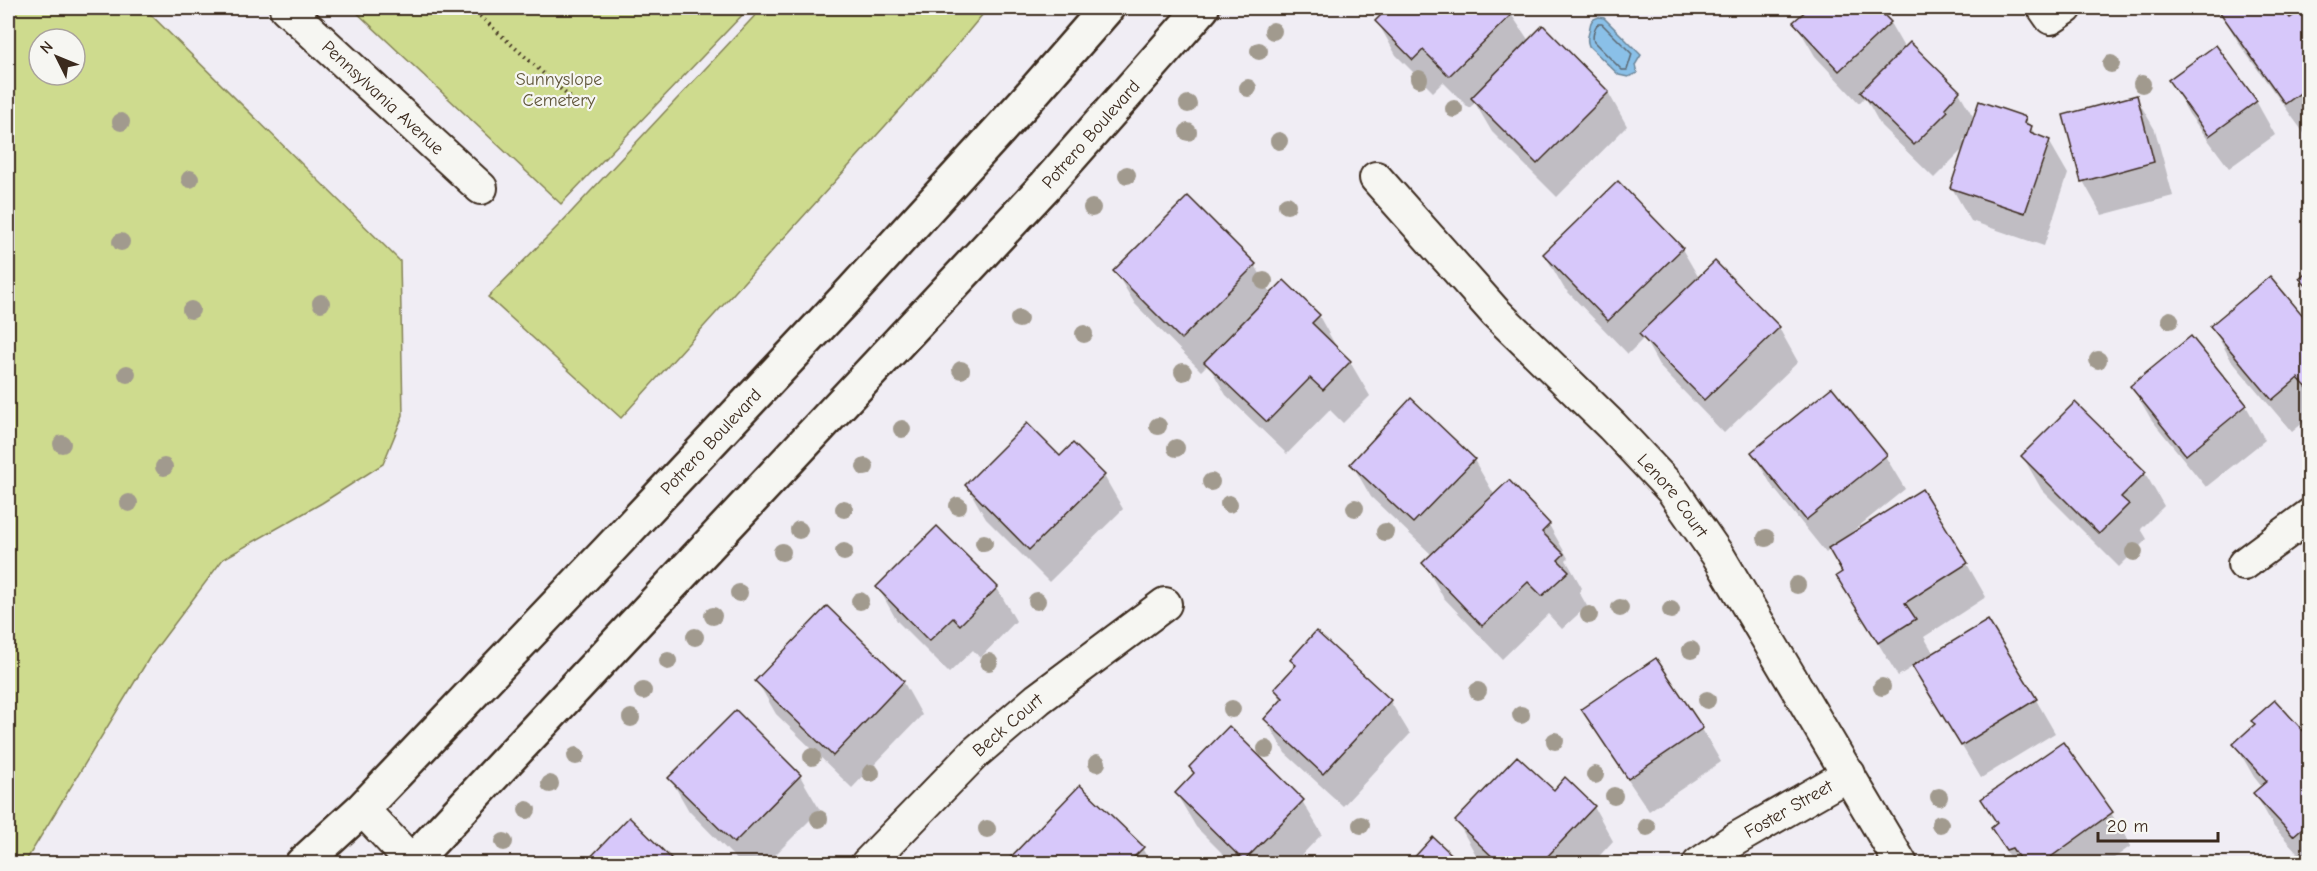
<svg xmlns="http://www.w3.org/2000/svg" width="2317" height="871" font-family="'Comic Neue',sans-serif">
	<rect width="100%" height="100%" fill="#f0edf4"/>
	<filter id="ink" filterUnits="userSpaceOnUse"><feTurbulence type="fractalNoise" baseFrequency=".0167" numOctaves="2"/><feDisplacementMap in="SourceGraphic" scale="12" xChannelSelector="R" yChannelSelector="G"/><feConvolveMatrix kernelMatrix="1 2 1 2 8 2 1 2 1" color-interpolation-filters="sRGB"/></filter>
	<g filter="url(#ink)">
		<g fill="#cedb8e" stroke="#848256" stroke-width="1.5" fill-rule="evenodd">
			<path d="M8 8H144L400 261 403 415 383 464 322 503 223 559 151 655 24 864 8 863ZM39 39H75V75H39Z"/>
			<polygon points="352,8 749,8 561,204"/>
			<polygon points="762,8 988,8 942,63 621,418 488,297 560,224"/>
		</g>
		<path fill="#8ac0e8" stroke="#6a8497" stroke-width="1.5" d="M1599 17 1604 18 1641 55 1635 65 1637 73 1628 77 1619 75 1589 46C1586 38 1588 38 1589 32 1591 23 1589 20 1599 17Z"/>
		<g fill="#0003">
			<polygon points="1390,8 1507,8 1529,41 1608,92 1627,126 1557,197 1492,132 1475,103 1469,108 1443,82 1433,92 1396,55 1377,21"/>
			<polygon points="1811,8 1875,8 1890,23 1905,49 1959,92 1975,120 2025,118 2036,136 2049,141 2068,174 2044,246 1971,221 1952,188 1970,135 1963,141 1966,146 1934,178 1881,126 1865,97 1859,103 1815,56 1795,22"/>
			<polygon points="2227,8 2281,8 2290,20 2310,8 2310,133 2306,136 2240,45 2221,12"/>
			<polygon points="2170,80 2256,101 2275,135 2229,168 2189,114"/>
			<polygon points="2136,97 2155,130 2173,196 2102,215 2083,181"/>
			<polygon points="1682,249 1699,278 1715,263 1779,328 1798,362 1724,433 1660,367 1644,338 1628,354 1564,288 1545,255"/>
			<polygon points="1255,265 1272,295 1284,282 1319,316 1338,350 1350,362 1370,396 1343,423 1330,410 1287,454 1226,395 1208,364 1201,371 1135,304 1115,271"/>
			<polygon points="2212,326 2310,326 2310,417 2292,432 2231,360"/>
			<polygon points="2191,338 2246,406 2265,440 2206,487 2151,419 2132,386"/>
			<polygon points="1753,453 1885,456 1905,489 1848,535 1967,564 1986,597 1924,637 1934,654 2036,700 2055,733 1981,778 1914,666 1898,676 1838,577 1844,573 1830,549 1826,553 1772,486"/>
			<polygon points="2023,457 2145,473 2164,506 2141,529 2147,539 2119,567 2042,490"/>
			<polygon points="1060,459 1104,476 1123,509 1049,582 986,519 967,486"/>
			<polygon points="1474,460 1495,496 1549,525 1568,558 1566,560 1582,588 1579,592 1587,606 1562,629 1548,614 1502,659 1443,597 1424,563 1432,555 1371,497 1352,464"/>
			<polygon points="878,587 997,588 1016,621 980,658 973,650 949,673 897,621"/>
			<polygon points="1316,633 1390,701 1410,734 1343,806 1285,753 1266,720 1282,701 1275,689 1296,667 1292,660"/>
			<polygon points="757,681 903,681 922,715 852,788 776,714"/>
			<polygon points="1583,710 1702,729 1721,762 1649,811 1603,743"/>
			<polygon points="736,712 800,776 820,810 766,864 741,864 689,811 670,778"/>
			<polygon points="2310,740 2310,864 2308,864 2274,827 2255,793 2262,787 2254,777 2235,744"/>
			<polygon points="1195,774 1302,801 1322,834 1293,864 1233,864 1196,827 1176,793"/>
			<polygon points="1565,780 1594,807 1613,841 1592,864 1486,864 1476,855 1457,821 1554,792"/>
			<polygon points="1983,800 2111,813 2131,846 2106,864 2013,864 1993,828 1997,825"/>
			<polygon points="1142,848 1151,864 1005,864"/>
		</g>
		<g fill="none" stroke-linecap="round" stroke-linejoin="round">
			<path stroke="#5b666f" stroke-width="1.5" d="M1598 24H1602L1632 54 1627 70H1622L1594 42C1592 38 1594 27 1598 24Z"/>
		</g>
		<g fill="#d7c8fa" stroke="#3b2a1e" stroke-width="1.5">
			<polygon points="1388,8 1510,8 1514,12 1449,76 1423,50 1413,60 1375,21"/>
			<polygon points="1809,8 1877,8 1891,22 1839,71 1793,22"/>
			<polygon points="2225,8 2282,8 2290,18 2305,8 2310,8 2310,86 2285,104 2219,11"/>
			<polygon points="1543,25 1609,92 1537,164 1471,98"/>
			<polygon points="1910,42 1960,91 1945,108 1948,111 1914,145 1860,92"/>
			<polygon points="2216,45 2257,101 2209,136 2168,80"/>
			<polygon points="2137,95 2154,162 2081,182 2063,115"/>
			<polygon points="1979,101 2026,117 2024,123 2032,126 2030,132 2050,140 2025,213 1950,188"/>
			<polygon points="1618,181 1683,248 1608,321 1543,254"/>
			<polygon points="1188,196 1256,264 1181,339 1113,271"/>
			<polygon points="1715,261 1780,327 1704,400 1639,334"/>
			<polygon points="2310,269 2310,290 2299,278"/>
			<polygon points="2270,276 2310,324 2310,391 2298,378 2272,400 2210,326"/>
			<polygon points="1284,280 1320,315 1312,323 1351,361 1323,390 1310,378 1267,422 1204,362"/>
			<polygon points="2191,336 2247,405 2186,455 2130,386"/>
			<polygon points="1832,387 1887,455 1806,520 1751,452"/>
			<polygon points="1411,398 1475,459 1413,523 1350,464"/>
			<polygon points="2075,402 2146,472 2121,497 2129,504 2099,534 2021,456"/>
			<polygon points="1027,423 1060,456 1073,443 1105,475 1029,550 965,485"/>
			<polygon points="1509,480 1550,524 1542,532 1564,554 1558,560 1569,571 1542,596 1528,582 1482,626 1422,563"/>
			<polygon points="1922,489 1968,563 1905,603 1916,619 1878,643 1836,576 1842,572 1828,548"/>
			<polygon points="937,526 998,587 960,625 953,618 929,641 876,587"/>
			<polygon points="827,606 904,681 833,756 755,681"/>
			<polygon points="1988,620 2037,699 1961,746 1912,666"/>
			<polygon points="1316,631 1391,700 1323,774 1264,719 1283,698 1274,689 1296,665 1290,660"/>
			<polygon points="1656,658 1703,728 1628,779 1581,709"/>
			<polygon points="2275,700 2310,738 2310,827 2307,824 2293,836 2253,793 2267,781 2233,744 2255,724 2251,721"/>
			<polygon points="736,710 801,775 734,843 668,778"/>
			<polygon points="1229,726 1304,800 1244,861 1175,793 1194,773 1189,767"/>
			<polygon points="2063,742 2113,812 2041,864 2023,864 2012,848 2006,850 1991,828 1997,823 1981,799"/>
			<polygon points="1517,756 1554,790 1565,777 1595,806 1546,858 1549,861 1547,864 1500,864 1455,821"/>
			<polygon points="1080,785 1144,847 1127,864 1004,864"/>
			<polygon points="629,817 677,864 584,864"/>
			<polygon points="1433,837 1462,864 1408,864"/>
		</g>
		<g fill="none" stroke-linecap="round" stroke-linejoin="round">
			<g stroke="#3b2a1e" stroke-width="36">
				<g id="street">
					<path id="s1" d="M286 8 481 188"/>
					<polyline points="2044,8 2051,18 2066,8"/>
					<path id="s2" d="M1376 178 1495 312 1612 426 1673 491 1719 557 1901 864"/>
					<polyline points="2244,564 2310,515"/>
					<polyline points="362,809 414,864"/>
					<path id="s3" d="M867 864 975 753 1038 699 1165 604"/>
					<path id="s4" d="M1699 864 1734 840 1849 774"/>
				</g>
			</g>
			<g stroke="#3b2a1e" stroke-width="38">
				<g id="secondary">
					<path id="s5" d="M302 864 362 809 609 550 846 298 1023 104 1107 8"/>
					<path id="s6" d="M410 864 1046 185 1202 8"/>
				</g>
			</g>
			<polyline stroke="#3b2a1e" stroke-width="4" stroke-dasharray="1.5 4.5" stroke-linecap="butt" points="471,8 575,102"/>
			<use href="#street" stroke="#f6f6f2" stroke-width="32"/>
			<use href="#secondary" stroke="#f6f6f2" stroke-width="33"/>
		</g>
		<g fill="#a19a8e">
			<circle cx="1273" cy="31" r="9"/>
			<circle cx="1259" cy="51" r="9"/>
			<circle cx="2111" cy="64" r="9"/>
			<circle cx="1419" cy="79" r="9"/>
			<circle cx="2142" cy="84" r="9"/>
			<circle cx="1248" cy="88" r="9"/>
			<circle cx="1188" cy="104" r="9"/>
			<circle cx="1454" cy="109" r="9"/>
			<circle cx="121" cy="122" r="9"/>
			<circle cx="1188" cy="132" r="9"/>
			<circle cx="1279" cy="141" r="9"/>
			<circle cx="1127" cy="175" r="9"/>
			<circle cx="190" cy="179" r="9"/>
			<circle cx="1287" cy="205" r="9"/>
			<circle cx="1092" cy="208" r="9"/>
			<circle cx="121" cy="242" r="9"/>
			<circle cx="1264" cy="281" r="9"/>
			<circle cx="321" cy="303" r="9"/>
			<circle cx="191" cy="310" r="9"/>
			<circle cx="1019" cy="319" r="9"/>
			<circle cx="2170" cy="320" r="9"/>
			<circle cx="1084" cy="334" r="9"/>
			<circle cx="2098" cy="360" r="9"/>
			<circle cx="961" cy="370" r="9"/>
			<circle cx="1183" cy="372" r="9"/>
			<circle cx="127" cy="374" r="9"/>
			<circle cx="1158" cy="426" r="9"/>
			<circle cx="902" cy="429" r="9"/>
			<circle cx="62" cy="444" r="9"/>
			<circle cx="1176" cy="448" r="9"/>
			<circle cx="164" cy="467" r="9"/>
			<circle cx="865" cy="467" r="9"/>
			<circle cx="1211" cy="482" r="9"/>
			<circle cx="129" cy="503" r="9"/>
			<circle cx="1229" cy="504" r="9"/>
			<circle cx="958" cy="506" r="9"/>
			<circle cx="1355" cy="508" r="9"/>
			<circle cx="844" cy="509" r="9"/>
			<circle cx="799" cy="530" r="9"/>
			<circle cx="1385" cy="532" r="9"/>
			<circle cx="1766" cy="538" r="9"/>
			<circle cx="984" cy="543" r="9"/>
			<circle cx="782" cy="552" r="9"/>
			<circle cx="844" cy="552" r="9"/>
			<circle cx="2134" cy="552" r="9"/>
			<circle cx="1797" cy="585" r="9"/>
			<circle cx="739" cy="593" r="9"/>
			<circle cx="860" cy="601" r="9"/>
			<circle cx="1037" cy="601" r="9"/>
			<circle cx="1620" cy="608" r="9"/>
			<circle cx="1671" cy="610" r="9"/>
			<circle cx="1589" cy="615" r="9"/>
			<circle cx="713" cy="616" r="9"/>
			<circle cx="695" cy="637" r="9"/>
			<circle cx="1691" cy="650" r="9"/>
			<circle cx="668" cy="661" r="9"/>
			<circle cx="989" cy="662" r="9"/>
			<circle cx="1882" cy="687" r="9"/>
			<circle cx="643" cy="691" r="9"/>
			<circle cx="1478" cy="691" r="9"/>
			<circle cx="1707" cy="700" r="9"/>
			<circle cx="1232" cy="709" r="9"/>
			<circle cx="1521" cy="715" r="9"/>
			<circle cx="631" cy="718" r="9"/>
			<circle cx="1555" cy="741" r="9"/>
			<circle cx="1266" cy="749" r="9"/>
			<circle cx="576" cy="756" r="9"/>
			<circle cx="812" cy="757" r="9"/>
			<circle cx="1097" cy="763" r="9"/>
			<circle cx="871" cy="773" r="9"/>
			<circle cx="1595" cy="775" r="9"/>
			<circle cx="550" cy="784" r="9"/>
			<circle cx="1614" cy="796" r="9"/>
			<circle cx="1939" cy="797" r="9"/>
			<circle cx="527" cy="810" r="9"/>
			<circle cx="819" cy="819" r="9"/>
			<circle cx="1940" cy="824" r="9"/>
			<circle cx="1361" cy="825" r="9"/>
			<circle cx="1647" cy="827" r="9"/>
			<circle cx="987" cy="829" r="9"/>
			<circle cx="504" cy="842" r="9"/>
		</g>
	</g>
	<g text-anchor="middle" stroke-width="4.5" stroke-linejoin="round" paint-order="stroke">
		<g font-size="18" fill="#60563a" stroke="#f6f6f2">
			<text x="559" y="85">Sunnyslope<tspan x="559" dy="21">Cemetery</tspan></text>
		</g>
		<g font-size="18" fill="#3b2a1e" stroke="#f6f6f2">
			<text dy="6" stroke="none"><textPath href="#s1" startOffset="132">Pennsylvania Avenue</textPath></text>
			<text dy="6" stroke="none"><textPath href="#s6" startOffset="998">Potrero Boulevard</textPath></text>
			<text dy="6" stroke="none"><textPath href="#s5" startOffset="588">Potrero Boulevard</textPath></text>
			<text dy="6" stroke="none"><textPath href="#s2" startOffset="435">Lenore Court</textPath></text>
			<text dy="6" stroke="none"><textPath href="#s3" startOffset="198">Beck Court</textPath></text>
			<text dy="6" stroke="none"><textPath href="#s4" startOffset="105">Foster Street</textPath></text>
		</g>
	</g>
	<rect width="2317" height="871" fill="none" stroke="#f6f6f2" stroke-width="30"/>
	<rect x="15" y="15" width="2287" height="841" fill="none" stroke="#3b2a1e" stroke-width="2" filter="url(#ink)"/>
	<g transform="translate(57 57) rotate(313)"><circle r="28" fill="#f6f6f2" stroke="#aba49d" stroke-width="1.5"/>
	<path d="M0-4.5L10 22L0 15L-10 22Z" fill="#3b2a1e"/>
	<text y="-9" font-size="16" font-weight="bold" text-anchor="middle" fill="#3b2a1e">N</text>
	</g>
	<path d="M2098 832v9h120v-9" fill="none" stroke="#3b2a1e" stroke-width="3"/>
	<text x="2107" y="832" font-size="18" fill="#3b2a1e" stroke="#f6f6f2" stroke-width="4.5" paint-order="stroke">20 m</text>
</svg>
